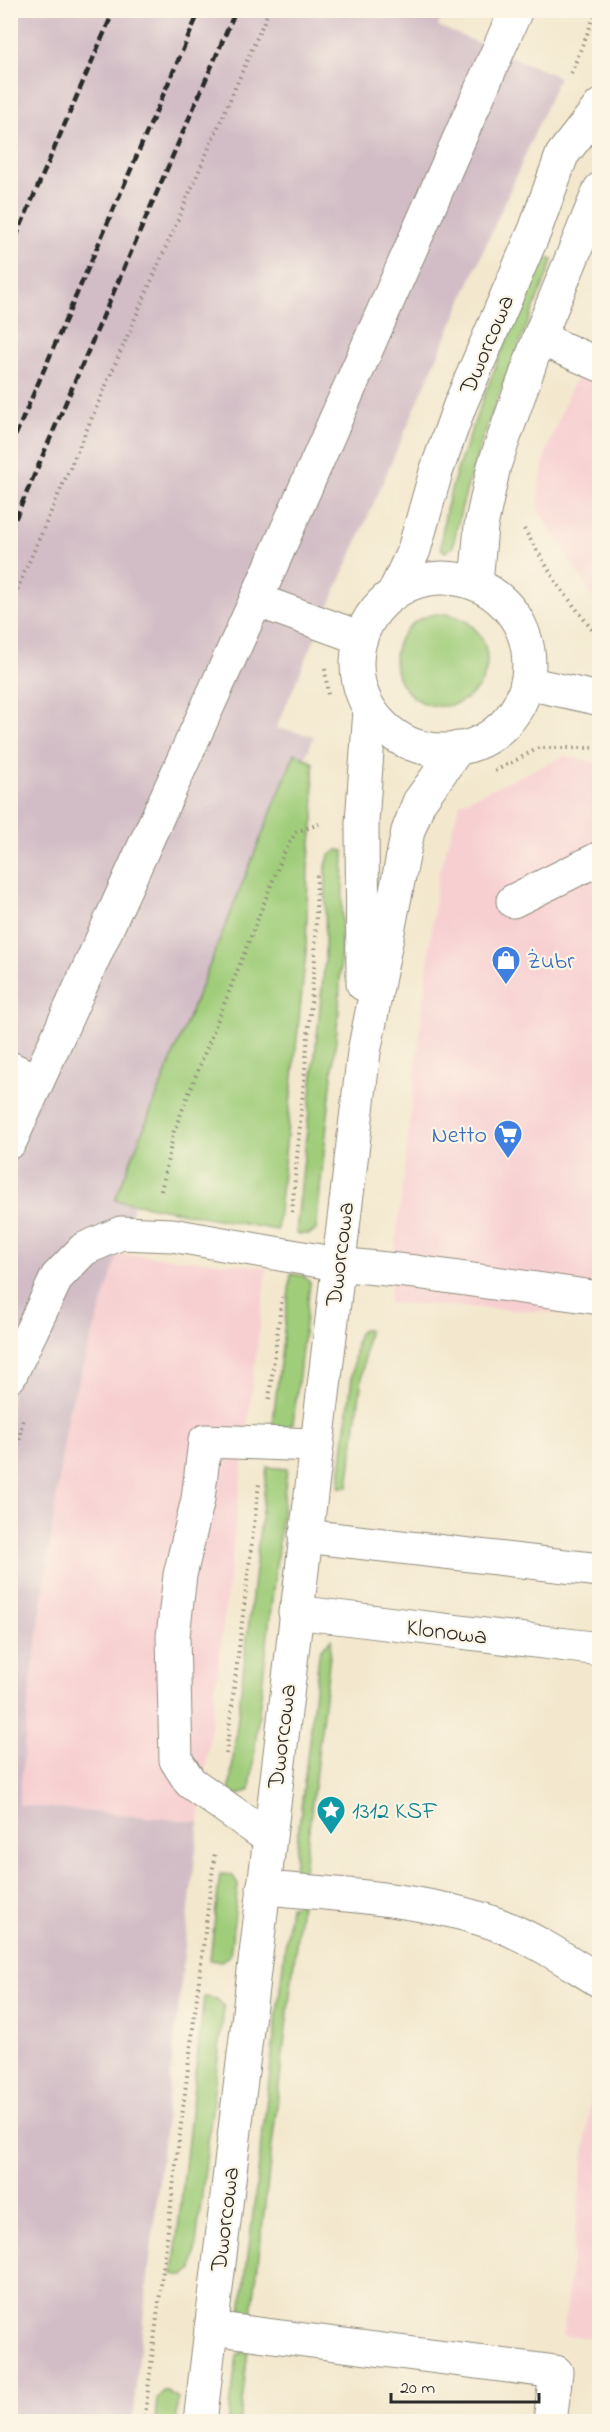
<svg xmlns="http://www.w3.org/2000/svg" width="610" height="2432" font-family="'Indie Flower',sans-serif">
	<rect width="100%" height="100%" fill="#fcf5e5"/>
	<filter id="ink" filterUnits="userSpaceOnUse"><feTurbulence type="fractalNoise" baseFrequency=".0167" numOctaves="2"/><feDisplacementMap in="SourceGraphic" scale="12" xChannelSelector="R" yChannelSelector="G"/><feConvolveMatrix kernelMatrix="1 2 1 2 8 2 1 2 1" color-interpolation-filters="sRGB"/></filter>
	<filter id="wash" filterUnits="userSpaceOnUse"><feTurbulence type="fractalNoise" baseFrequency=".008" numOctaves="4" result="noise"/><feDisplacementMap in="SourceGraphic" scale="24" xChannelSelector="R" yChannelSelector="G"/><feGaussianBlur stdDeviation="1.35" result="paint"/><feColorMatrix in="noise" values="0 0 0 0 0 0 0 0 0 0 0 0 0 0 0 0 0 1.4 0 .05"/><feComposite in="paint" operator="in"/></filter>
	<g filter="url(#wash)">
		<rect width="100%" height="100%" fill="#f3e8ce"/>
		<g fill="#f7cfd1">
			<polygon points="599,327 599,606 538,510 539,488 545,455 565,402"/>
			<polygon points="565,756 599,763 599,1321 548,1312 389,1303 438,875 460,803"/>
			<polygon points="118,1253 267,1267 199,1822 19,1806 29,1698 68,1414"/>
			<polygon points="595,2060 600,2060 599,2338 563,2336"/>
		</g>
		<polygon fill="#d2bdc6" points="11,11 444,11 438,26 559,77 276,728 314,736 143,1174 68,1414 29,1698 19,1805 199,1822 132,2421 11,2422"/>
		<g fill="#a0cd7a" stroke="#667c52" stroke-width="1.5">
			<path d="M542 256 553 260C517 354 471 448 453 547L445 552 441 548C443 507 457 469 471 432 492 372 517 314 542 256Z"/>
			<circle cx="441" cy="660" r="46"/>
			<polygon points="295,753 313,763 314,818 308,867 306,952 277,1230 115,1200"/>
			<polygon points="338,850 344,851 339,1009 316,1230 309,1234 296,1234 325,960 326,866 329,856"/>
			<polygon points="291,1274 304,1276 310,1283 293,1423 284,1429 272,1428"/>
			<polygon points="363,1330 368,1330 348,1487 339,1487 356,1343 359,1333"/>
			<polygon points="267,1467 287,1469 250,1790 239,1795 229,1794"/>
			<polygon points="332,1639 302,1886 293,1878 319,1655 320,1650"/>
			<polygon points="220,1874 232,1875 238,1884 230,1955 221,1961 210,1960"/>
			<polygon points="301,1903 251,2322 247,2321 241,2313 290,1906"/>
			<polygon points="204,1997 217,1999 224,2007 193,2270 184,2276 173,2274"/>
			<polygon points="244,2350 248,2350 240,2421 228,2421 237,2356"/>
			<polygon points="163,2391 167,2391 178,2398 175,2421 155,2421 157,2399"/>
		</g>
	</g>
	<g filter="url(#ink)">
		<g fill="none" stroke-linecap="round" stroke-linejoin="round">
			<g stroke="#8f8a7c" stroke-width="35">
				<g id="minor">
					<polyline points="539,338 600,365"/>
					<circle cx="443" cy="664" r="86"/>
					<polyline points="476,584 481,526 494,466 539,338 600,189"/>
					<polyline points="394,593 414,550 436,472 460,405 535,230 562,155 600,106"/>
					<polyline points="256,600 361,638"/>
					<polyline points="527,683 600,699"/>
					<polyline points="513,901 600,858"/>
					<polyline points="363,984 362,822 370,710"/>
					<polyline points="10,1068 37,1081"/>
					<polyline points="10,1142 256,600 516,10"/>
					<polyline points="10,1376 57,1277 84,1249 121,1233 172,1235 337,1264 416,1272 600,1298"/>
					<polyline points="305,1536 600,1570"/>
					<polyline points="295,1612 600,1649"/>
					<polyline points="269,1838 190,1782 176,1760 173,1636 180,1575 198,1499 205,1441 315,1445"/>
					<path d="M263 1888C338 1894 428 1899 499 1925 535 1939 567 1961 600 1981"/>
					<polyline points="211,2328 556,2372 550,2422"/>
					<polyline points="200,2422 364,1052 408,831 419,802 458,748"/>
				</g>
			</g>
			<g stroke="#8f8a7c" stroke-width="4" stroke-dasharray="1.5 4.5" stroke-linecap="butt">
				<polyline points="571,73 597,10"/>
				<polyline points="524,529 558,585 594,632 600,636"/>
				<polyline points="10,606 269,10"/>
				<polyline points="325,669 328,695"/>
				<polyline points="495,771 539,748 600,748"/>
				<polyline points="161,1191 174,1131 283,855 296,832 319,824"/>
				<polyline points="292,1212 315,958 317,872"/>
				<polyline points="269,1399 282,1297"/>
				<polyline points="10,1499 23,1416"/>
				<polyline points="226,1754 259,1484"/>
				<polyline points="144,2422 215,1851"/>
			</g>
			<use href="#minor" stroke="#fff" stroke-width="33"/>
			<g stroke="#2b2b2b" stroke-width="4.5" stroke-dasharray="9 4.5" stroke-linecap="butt">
				<polyline points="10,251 114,10"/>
				<polyline points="10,448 200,10"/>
				<polyline points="10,531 236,10"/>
			</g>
		</g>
	</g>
	<defs>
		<g id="shop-pin" transform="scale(1.5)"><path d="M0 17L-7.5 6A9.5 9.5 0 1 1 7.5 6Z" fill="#3f7fe0" stroke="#fcf5e5"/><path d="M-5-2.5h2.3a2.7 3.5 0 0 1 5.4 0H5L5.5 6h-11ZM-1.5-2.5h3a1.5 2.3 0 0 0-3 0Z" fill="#fff"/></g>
		<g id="supermarket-pin" transform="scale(1.5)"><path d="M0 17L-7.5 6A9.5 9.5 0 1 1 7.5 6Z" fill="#3f7fe0" stroke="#fcf5e5"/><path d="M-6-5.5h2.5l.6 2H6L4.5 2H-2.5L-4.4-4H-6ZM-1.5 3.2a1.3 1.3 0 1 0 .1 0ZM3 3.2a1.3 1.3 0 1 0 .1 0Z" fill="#fff"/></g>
		<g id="sight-pin" transform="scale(1.5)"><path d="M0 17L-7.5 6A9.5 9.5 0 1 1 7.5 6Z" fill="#0f9aa8" stroke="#fcf5e5"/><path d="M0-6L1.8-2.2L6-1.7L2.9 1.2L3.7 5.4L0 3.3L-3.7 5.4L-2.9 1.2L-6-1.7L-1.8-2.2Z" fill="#fff"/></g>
	</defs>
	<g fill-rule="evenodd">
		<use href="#shop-pin" x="506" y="960"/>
		<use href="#supermarket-pin" x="508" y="1134"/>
		<use href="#sight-pin" x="331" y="1810"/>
	</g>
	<g text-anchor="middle" stroke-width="4.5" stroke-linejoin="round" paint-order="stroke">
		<g font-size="24" fill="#2b2b2b" stroke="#fcf5e5">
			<text transform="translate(486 344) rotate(-67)" y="8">Dworcowa</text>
			<text transform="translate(339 1254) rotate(-83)" y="8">Dworcowa</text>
			<text transform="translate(447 1631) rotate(7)" y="8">Klonowa</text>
			<text transform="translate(281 1736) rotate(-83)" y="8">Dworcowa</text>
			<text transform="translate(224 2219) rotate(-83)" y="8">Dworcowa</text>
		</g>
		<g font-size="24" fill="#366cbe" stroke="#fcf5e5" text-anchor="start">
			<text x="527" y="968">Żubr</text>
			<text x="487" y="1142" text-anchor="end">Netto</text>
		</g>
		<g font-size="24" fill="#0d838f" stroke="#fcf5e5" text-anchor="start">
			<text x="352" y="1818">1312 KSF</text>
		</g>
	</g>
	<rect width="610" height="2432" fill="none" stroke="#fcf5e5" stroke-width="36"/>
	<path d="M391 2393v9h148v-9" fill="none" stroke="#2b2b2b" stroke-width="3"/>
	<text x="400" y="2393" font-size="18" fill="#2b2b2b" stroke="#fcf5e5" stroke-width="4.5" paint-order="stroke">20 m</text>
</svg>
